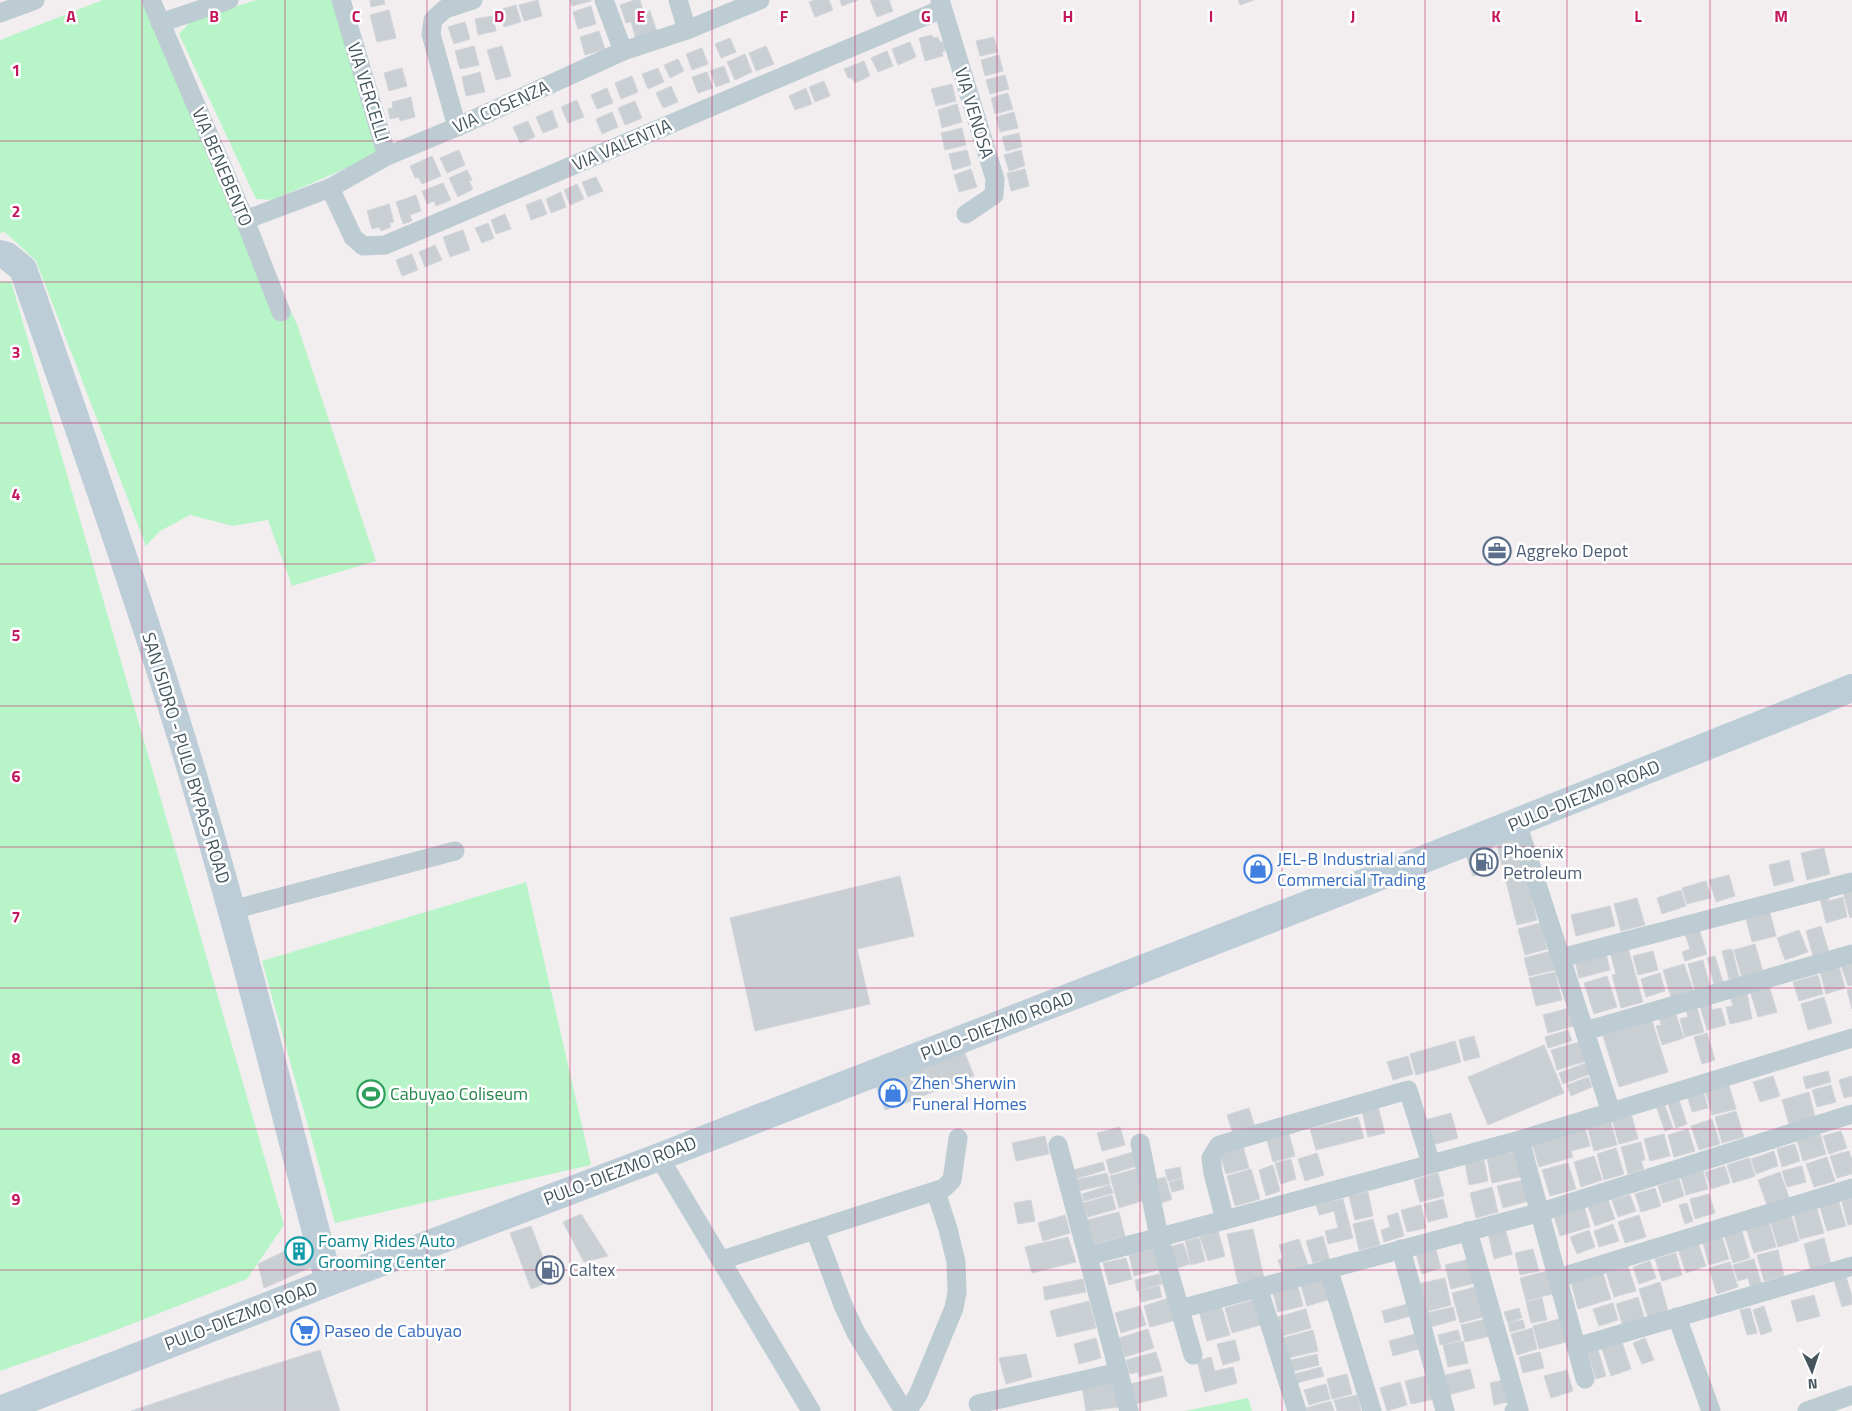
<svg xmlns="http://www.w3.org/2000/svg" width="1852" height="1411" font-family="'Titillium Web',sans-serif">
	<rect width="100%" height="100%" fill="#f2eeef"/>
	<g fill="#b7f4c8">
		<polygon points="103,0 150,0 298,327 376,561 292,586 268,520 233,526 190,515 160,531 146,546 36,261 5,232 0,233 0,40"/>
		<polygon points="257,0 335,0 381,153 273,200 256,199 179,34 193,19"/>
		<polygon points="11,281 284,1225 247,1279 103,1335 0,1371 0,282"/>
		<polygon points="526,882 591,1165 335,1223 262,961"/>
		<polygon points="1248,1398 1252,1411 1185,1411"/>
	</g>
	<g fill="#cacfd4" stroke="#d2d5db">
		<polygon points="370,0 384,0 385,4 371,7"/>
		<polygon points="538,0 542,16 524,21 519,5"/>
		<polygon points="570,0 591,0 591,1 572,6"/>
		<polygon points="634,0 640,0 644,13 650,11 657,32 636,39 631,22 626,23 620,5"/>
		<polygon points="815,0 829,0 833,10 815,17 809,2"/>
		<polygon points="840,0 858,0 842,6"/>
		<polygon points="870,0 889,0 893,11 877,17"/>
		<polygon points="1238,0 1254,0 1240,5"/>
		<polygon points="516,5 521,22 504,27 499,10"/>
		<polygon points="591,6 596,24 578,29 573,12"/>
		<polygon points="389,10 396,38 377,42 370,15"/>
		<polygon points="493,16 496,31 478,35 475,19"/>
		<polygon points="465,22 470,39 454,44 448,27"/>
		<polygon points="599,31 605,49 585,55 580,37"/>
		<polygon points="932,35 933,38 938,37 940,42 943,42 945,51 942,52 943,56 925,61 919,38"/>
		<polygon points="994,37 998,52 980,56 976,41"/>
		<polygon points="730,38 736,52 721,58 715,44"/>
		<polygon points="910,42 916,57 898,65 892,49"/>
		<polygon points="474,46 479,65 460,69 455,51"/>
		<polygon points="502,46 511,76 496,80 487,50"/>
		<polygon points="766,46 774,64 756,71 749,53"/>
		<polygon points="702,48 708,64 692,70 686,54"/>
		<polygon points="887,51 893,66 878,72 871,58"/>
		<polygon points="745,54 752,72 735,80 727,62"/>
		<polygon points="999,55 1003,71 985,76 981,60"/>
		<polygon points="678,59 684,71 670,78 664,65"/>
		<polygon points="864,61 870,76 855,83 852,78 848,78 844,69"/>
		<polygon points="724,66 730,82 716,87 710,71"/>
		<polygon points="402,68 407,86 389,91 384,73"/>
		<polygon points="658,68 664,82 648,89 642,74"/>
		<polygon points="480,72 485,92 466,96 462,77"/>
		<polygon points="707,72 713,88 698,93 692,77"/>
		<polygon points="1005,75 1009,89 990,94 986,80"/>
		<polygon points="632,76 638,92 621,99 615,83"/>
		<polygon points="824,81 830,96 815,102 809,87"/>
		<polygon points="952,84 956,101 936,106 931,89"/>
		<polygon points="671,86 678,102 663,108 656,93"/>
		<polygon points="607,88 613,103 597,109 591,95"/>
		<polygon points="806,88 812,104 795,110 789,96"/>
		<polygon points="1008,93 1013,109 995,114 991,98"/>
		<polygon points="411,97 415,117 400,121 399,117 390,119 388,109 393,108 392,102"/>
		<polygon points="577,100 584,117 568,123 561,107"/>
		<polygon points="635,101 642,118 625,125 618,108"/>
		<polygon points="957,104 962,122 942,128 938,110"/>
		<polygon points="552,110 558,127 543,133 536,117"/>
		<polygon points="612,112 618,127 602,134 596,119"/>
		<polygon points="1014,112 1018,128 1000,132 996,117"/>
		<polygon points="528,121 535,137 520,143 513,127"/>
		<polygon points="962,128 966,145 945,150 941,133"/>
		<polygon points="1019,133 1022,147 1006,151 1002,137"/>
		<polygon points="459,150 465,165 447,173 440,158"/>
		<polygon points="967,150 971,165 953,170 949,154"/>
		<polygon points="1021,150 1025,166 1009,171 1004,155"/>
		<polygon points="432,156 441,176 422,184 418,177 415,178 410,166"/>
		<polygon points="971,169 977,187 959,192 954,175"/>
		<polygon points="1025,169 1029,186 1011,191 1007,173"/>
		<polygon points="467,170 472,180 469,181 473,189 458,197 449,178"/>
		<polygon points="596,177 603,191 588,197 582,182"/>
		<polygon points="443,183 451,200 436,206 434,201 427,204 422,191"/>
		<polygon points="577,184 584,199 570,205 564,190"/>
		<polygon points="561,192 566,207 551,213 546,199"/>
		<polygon points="416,195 421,211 410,215 412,221 403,224 396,202"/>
		<polygon points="541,199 547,214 531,220 526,205"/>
		<polygon points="389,204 394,222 389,223 391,227 381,231 379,227 372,229 367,211"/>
		<polygon points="505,214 511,229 496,234 491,220"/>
		<polygon points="488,223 494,238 482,243 475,228"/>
		<polygon points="463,230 470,250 450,257 443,237"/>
		<polygon points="435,245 442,260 425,267 419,252"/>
		<polygon points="412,254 418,270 402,276 396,260"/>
		<polygon points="1516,836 1537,920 1517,925 1496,841"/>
		<polygon points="1491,846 1498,867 1473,876 1466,855"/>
		<polygon points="1824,848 1830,874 1807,880 1801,853"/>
		<polygon points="1789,860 1794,881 1774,886 1769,865"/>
		<polygon points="1729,875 1735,896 1716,902 1709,880"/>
		<polygon points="900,876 914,936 857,949 870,1004 755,1031 730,918"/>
		<polygon points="1706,881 1711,898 1687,904 1682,888"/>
		<polygon points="1852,889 1852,917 1850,918 1843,891"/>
		<polygon points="1681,890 1686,906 1662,914 1657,898"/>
		<polygon points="1828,896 1829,901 1843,897 1847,917 1826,923 1820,898"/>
		<polygon points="1637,898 1645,925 1621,931 1614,904"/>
		<polygon points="1610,906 1615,926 1576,936 1571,915"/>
		<polygon points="1769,909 1776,936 1752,942 1745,915"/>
		<polygon points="1540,923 1547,949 1525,955 1518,929"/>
		<polygon points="1821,926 1829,952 1813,956 1806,931"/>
		<polygon points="1699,929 1707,954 1685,961 1682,952 1690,949 1685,934"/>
		<polygon points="1799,930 1808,952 1785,960 1777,938"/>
		<polygon points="1755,944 1763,972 1742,978 1734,950"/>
		<polygon points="1628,948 1643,1002 1621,1008 1612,975 1616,974 1610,953"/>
		<polygon points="1732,949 1739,977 1729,979 1722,951"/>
		<polygon points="1551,951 1555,970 1529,976 1524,958"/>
		<polygon points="1653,951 1658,970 1638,975 1633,956"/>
		<polygon points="1606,953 1610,970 1579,978 1575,961"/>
		<polygon points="1715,956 1723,982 1714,984 1707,958"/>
		<polygon points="1703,960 1710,987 1695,991 1688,964"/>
		<polygon points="1852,962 1852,985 1848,986 1841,965"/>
		<polygon points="1684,964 1693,990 1671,997 1663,970"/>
		<polygon points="1839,966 1845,988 1826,994 1820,971"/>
		<polygon points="1555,972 1562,1000 1536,1006 1529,978"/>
		<polygon points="1660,973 1665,991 1646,997 1641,979"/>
		<polygon points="1818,975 1823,994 1799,1001 1793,982"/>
		<polygon points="1607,976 1617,1007 1594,1014 1584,983"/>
		<polygon points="1769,986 1777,1012 1758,1017 1750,991"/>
		<polygon points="1852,989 1852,1009 1847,990"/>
		<polygon points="1747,992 1752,1019 1730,1024 1726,1007 1733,1006 1730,996"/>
		<polygon points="1824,997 1832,1023 1808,1030 1801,1004"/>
		<polygon points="1696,1004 1704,1032 1685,1037 1680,1019 1688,1017 1685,1007"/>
		<polygon points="1711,1004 1712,1010 1721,1008 1726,1025 1707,1030 1700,1006"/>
		<polygon points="1569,1008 1574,1026 1548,1033 1543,1015"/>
		<polygon points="1675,1012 1684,1038 1662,1045 1656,1026 1661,1025 1659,1017"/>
		<polygon points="1652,1021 1668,1072 1619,1087 1603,1036"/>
		<polygon points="1568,1030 1572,1041 1548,1048 1545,1037"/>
		<polygon points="1707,1033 1715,1060 1702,1064 1694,1037"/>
		<polygon points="1474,1036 1480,1057 1464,1061 1459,1040"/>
		<polygon points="1455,1041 1461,1062 1416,1075 1410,1054"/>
		<polygon points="1579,1042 1586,1061 1557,1070 1551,1050"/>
		<polygon points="1544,1045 1564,1093 1488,1125 1468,1077"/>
		<polygon points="964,1051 974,1076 935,1091 925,1066"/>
		<polygon points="1408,1056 1413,1074 1393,1080 1387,1062"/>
		<polygon points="1586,1063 1590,1074 1563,1084 1559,1073"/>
		<polygon points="925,1066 935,1091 911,1101 901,1076"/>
		<polygon points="1828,1071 1831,1082 1806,1089 1803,1077"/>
		<polygon points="901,1076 911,1101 885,1110 876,1086"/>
		<polygon points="1773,1076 1780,1096 1760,1102 1753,1082"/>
		<polygon points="1852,1076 1852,1096 1844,1098 1839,1080"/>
		<polygon points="1588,1077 1592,1087 1571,1096 1567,1085"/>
		<polygon points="1728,1082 1736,1109 1712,1115 1705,1089"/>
		<polygon points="1831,1085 1836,1102 1817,1107 1812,1090"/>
		<polygon points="1703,1090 1708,1108 1692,1112 1687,1095"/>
		<polygon points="1809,1092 1815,1117 1789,1124 1782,1100"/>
		<polygon points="1678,1097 1687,1124 1676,1128 1667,1101"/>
		<polygon points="1664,1103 1673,1128 1665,1131 1656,1106"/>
		<polygon points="1378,1107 1385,1133 1368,1137 1362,1111"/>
		<polygon points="1249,1108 1255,1127 1233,1134 1227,1115"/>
		<polygon points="1736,1111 1744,1137 1722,1143 1715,1117"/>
		<polygon points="1451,1113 1458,1138 1432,1145 1425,1120"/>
		<polygon points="1631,1113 1638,1139 1619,1144 1612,1119"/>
		<polygon points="1358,1117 1364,1138 1316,1150 1310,1129"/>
		<polygon points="1610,1119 1617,1145 1594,1151 1587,1125"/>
		<polygon points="1712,1119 1720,1144 1699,1150 1691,1126"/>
		<polygon points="1120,1127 1125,1145 1102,1151 1097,1133"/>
		<polygon points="1585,1128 1590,1146 1571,1151 1573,1157 1539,1167 1532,1143"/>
		<polygon points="1688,1129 1695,1151 1674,1157 1668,1135"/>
		<polygon points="1841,1131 1847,1148 1829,1154 1823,1136"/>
		<polygon points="1289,1134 1295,1156 1273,1162 1267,1140"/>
		<polygon points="1664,1134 1670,1156 1650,1161 1644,1139"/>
		<polygon points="1820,1134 1826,1154 1803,1161 1797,1140"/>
		<polygon points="1045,1136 1049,1154 1016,1161 1012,1143"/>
		<polygon points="1641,1142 1645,1160 1641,1161 1644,1169 1628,1174 1621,1147"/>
		<polygon points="1795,1144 1800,1161 1782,1167 1777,1149"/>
		<polygon points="1243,1146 1249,1168 1226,1174 1219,1152"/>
		<polygon points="1616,1148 1624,1174 1604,1180 1597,1154"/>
		<polygon points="1774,1151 1778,1166 1756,1174 1751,1159"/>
		<polygon points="1849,1151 1852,1160 1852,1174 1837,1178 1830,1156"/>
		<polygon points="1133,1152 1137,1166 1110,1174 1106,1160"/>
		<polygon points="1515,1152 1520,1177 1492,1183 1487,1158"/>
		<polygon points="1317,1153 1324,1175 1305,1181 1298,1159"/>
		<polygon points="1594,1156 1602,1180 1581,1187 1574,1162"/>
		<polygon points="1827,1157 1835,1181 1814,1187 1806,1164"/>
		<polygon points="1749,1158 1755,1176 1733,1183 1727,1165"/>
		<polygon points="1291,1159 1296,1179 1281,1184 1275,1163"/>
		<polygon points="1484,1160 1488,1181 1469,1185 1465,1163"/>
		<polygon points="1103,1162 1105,1170 1075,1179 1073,1170"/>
		<polygon points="1568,1163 1576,1189 1550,1196 1542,1170"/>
		<polygon points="1273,1165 1280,1191 1266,1196 1259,1170"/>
		<polygon points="1725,1166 1730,1183 1711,1189 1705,1172"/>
		<polygon points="1802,1166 1806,1182 1787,1187 1782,1171"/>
		<polygon points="1180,1167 1182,1178 1168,1181 1165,1170"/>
		<polygon points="1136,1169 1145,1200 1119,1208 1110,1176"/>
		<polygon points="1251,1169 1260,1199 1235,1206 1227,1176"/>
		<polygon points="1703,1171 1708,1189 1686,1195 1681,1177"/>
		<polygon points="1780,1172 1789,1198 1767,1205 1758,1180"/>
		<polygon points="1107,1173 1110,1184 1078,1191 1075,1180"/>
		<polygon points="1438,1173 1444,1196 1420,1202 1414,1180"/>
		<polygon points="1165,1177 1172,1199 1162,1203 1154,1180"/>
		<polygon points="1182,1179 1184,1189 1172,1192 1169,1182"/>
		<polygon points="1679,1179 1684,1196 1663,1203 1658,1186"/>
		<polygon points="1524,1180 1529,1201 1503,1208 1497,1186"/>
		<polygon points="1110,1185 1113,1193 1084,1201 1082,1194"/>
		<polygon points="1492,1187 1498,1212 1476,1218 1470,1193"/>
		<polygon points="1655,1188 1661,1206 1641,1212 1635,1194"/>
		<polygon points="1368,1192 1373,1216 1355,1220 1349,1196"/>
		<polygon points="1709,1194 1715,1213 1695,1219 1690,1199"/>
		<polygon points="1112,1195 1116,1209 1088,1217 1083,1203"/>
		<polygon points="1630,1195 1636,1211 1618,1217 1612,1200"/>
		<polygon points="1852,1195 1852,1224 1848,1225 1841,1198"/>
		<polygon points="1607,1197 1615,1219 1595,1226 1587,1204"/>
		<polygon points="1343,1199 1353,1238 1328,1244 1325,1231 1338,1228 1334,1211 1319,1215 1316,1205"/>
		<polygon points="1443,1199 1448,1217 1428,1222 1424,1204"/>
		<polygon points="1838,1199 1846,1226 1827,1231 1819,1204"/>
		<polygon points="1031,1200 1035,1221 1018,1224 1014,1203"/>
		<polygon points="1687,1203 1693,1221 1685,1224 1679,1205"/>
		<polygon points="1421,1205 1426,1228 1407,1232 1401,1210"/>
		<polygon points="1584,1205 1590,1227 1560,1236 1553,1213"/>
		<polygon points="1816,1205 1824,1233 1800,1239 1793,1211"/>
		<polygon points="1790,1211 1799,1241 1778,1247 1769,1217"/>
		<polygon points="1119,1212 1125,1236 1094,1244 1087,1220"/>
		<polygon points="1398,1213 1404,1236 1384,1242 1381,1230 1390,1227 1387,1216"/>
		<polygon points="581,1214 608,1256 584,1262 563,1222"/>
		<polygon points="1065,1215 1070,1233 1043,1241 1038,1223"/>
		<polygon points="1639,1215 1646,1237 1625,1243 1618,1222"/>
		<polygon points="1768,1218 1776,1247 1754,1253 1745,1225"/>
		<polygon points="1373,1219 1380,1245 1359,1250 1353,1224"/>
		<polygon points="1613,1224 1619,1241 1599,1247 1594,1231"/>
		<polygon points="531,1226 552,1281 531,1289 510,1233"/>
		<polygon points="1505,1228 1512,1254 1494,1259 1488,1233"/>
		<polygon points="1741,1228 1750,1258 1733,1263 1724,1234"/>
		<polygon points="1253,1229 1264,1278 1238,1283 1227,1234"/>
		<polygon points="1589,1230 1595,1247 1577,1254 1570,1237"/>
		<polygon points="1218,1231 1225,1256 1208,1261 1200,1237"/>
		<polygon points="1323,1236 1329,1258 1313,1263 1306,1241"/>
		<polygon points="1068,1237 1076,1262 1032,1273 1025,1247"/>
		<polygon points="1722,1237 1729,1259 1709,1265 1703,1243"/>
		<polygon points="312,1238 312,1267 264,1288 258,1264"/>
		<polygon points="1199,1238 1205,1261 1191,1265 1185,1241"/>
		<polygon points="1824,1238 1831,1265 1811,1271 1804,1244"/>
		<polygon points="1299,1239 1308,1265 1283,1274 1278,1260 1283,1258 1279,1245"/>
		<polygon points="1183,1243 1190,1264 1177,1268 1170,1247"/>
		<polygon points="1698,1243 1706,1266 1686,1273 1678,1249"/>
		<polygon points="1435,1246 1441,1268 1422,1274 1415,1251"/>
		<polygon points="1157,1248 1162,1269 1134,1276 1129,1255"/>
		<polygon points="1533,1249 1539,1271 1520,1275 1515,1253"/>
		<polygon points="1778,1250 1784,1276 1764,1281 1757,1255"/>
		<polygon points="1676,1253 1682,1275 1662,1281 1655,1259"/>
		<polygon points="1126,1258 1132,1279 1109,1285 1103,1263"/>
		<polygon points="1470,1259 1475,1283 1451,1289 1445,1265"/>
		<polygon points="1754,1259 1762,1285 1751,1289 1748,1278 1738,1281 1733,1265"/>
		<polygon points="1650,1261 1656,1278 1639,1284 1633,1267"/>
		<polygon points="1730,1262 1738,1287 1717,1294 1709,1268"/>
		<polygon points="1627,1263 1636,1291 1614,1297 1605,1269"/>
		<polygon points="1602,1270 1611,1299 1578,1309 1572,1286 1572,1281"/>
		<polygon points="1547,1271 1552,1294 1526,1301 1520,1278"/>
		<polygon points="1159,1274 1162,1284 1137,1291 1135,1280"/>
		<polygon points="1846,1276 1852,1297 1852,1304 1842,1307 1834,1280"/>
		<polygon points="1328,1278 1334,1298 1307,1306 1301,1286"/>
		<polygon points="1445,1278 1451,1305 1425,1312 1418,1284"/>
		<polygon points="1083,1279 1086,1292 1045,1300 1043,1287"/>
		<polygon points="1660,1282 1668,1311 1648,1318 1639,1289"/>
		<polygon points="1159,1286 1162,1297 1141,1302 1139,1291"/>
		<polygon points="1298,1286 1303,1306 1278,1312 1273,1293"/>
		<polygon points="1479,1286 1487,1316 1460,1323 1452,1293"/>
		<polygon points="1814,1295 1820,1316 1797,1322 1791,1301"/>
		<polygon points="1638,1297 1645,1320 1623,1327 1616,1304"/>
		<polygon points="1169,1298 1176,1320 1150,1327 1144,1306"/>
		<polygon points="1542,1298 1547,1320 1531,1323 1526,1302"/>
		<polygon points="1257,1299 1264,1324 1232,1333 1225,1308"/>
		<polygon points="1089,1301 1096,1328 1057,1337 1050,1311"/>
		<polygon points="1411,1303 1415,1315 1385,1323 1382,1311"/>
		<polygon points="1613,1303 1618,1320 1599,1326 1593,1309"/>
		<polygon points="1221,1305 1230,1335 1207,1341 1199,1311"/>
		<polygon points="1140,1306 1146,1325 1121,1333 1115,1313"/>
		<polygon points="1764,1306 1772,1331 1761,1335 1753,1310"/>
		<polygon points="1453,1307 1456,1320 1430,1327 1427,1313"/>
		<polygon points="1519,1308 1522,1318 1508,1323 1504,1312"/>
		<polygon points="1750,1308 1757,1333 1747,1335 1740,1310"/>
		<polygon points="1306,1309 1311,1328 1282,1336 1277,1317"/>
		<polygon points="1486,1319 1490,1336 1465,1342 1461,1325"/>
		<polygon points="1559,1319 1566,1342 1539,1349 1533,1326"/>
		<polygon points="1523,1320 1525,1328 1510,1332 1508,1323"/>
		<polygon points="1532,1328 1537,1349 1517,1355 1511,1334"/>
		<polygon points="1148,1329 1154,1348 1125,1357 1119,1338"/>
		<polygon points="1313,1330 1318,1351 1288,1358 1283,1338"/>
		<polygon points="1458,1330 1461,1340 1440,1345 1438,1335"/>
		<polygon points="1418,1333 1422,1348 1393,1356 1389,1341"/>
		<polygon points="1096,1338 1101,1358 1079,1364 1074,1344"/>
		<polygon points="1645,1338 1654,1360 1642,1364 1633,1343"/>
		<polygon points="1235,1340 1240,1360 1223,1365 1217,1344"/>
		<polygon points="1463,1341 1468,1363 1448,1367 1443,1345"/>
		<polygon points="1622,1342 1631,1369 1611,1376 1602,1349"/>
		<polygon points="320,1350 340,1411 131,1411 224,1380"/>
		<polygon points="1598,1350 1606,1376 1596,1379 1588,1353"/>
		<polygon points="1156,1352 1162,1371 1139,1377 1138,1372 1130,1374 1126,1360"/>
		<polygon points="1540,1352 1544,1368 1523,1373 1519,1357"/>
		<polygon points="1026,1354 1032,1377 1006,1384 999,1358"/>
		<polygon points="1317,1354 1319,1365 1294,1371 1291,1360"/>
		<polygon points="1211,1357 1215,1371 1233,1367 1237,1383 1205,1392 1197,1361"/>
		<polygon points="1321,1367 1324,1376 1297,1383 1295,1374"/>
		<polygon points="1470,1369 1475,1388 1448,1395 1442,1376"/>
		<polygon points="1567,1370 1573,1391 1551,1398 1544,1376"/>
		<polygon points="1347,1374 1352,1394 1332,1399 1327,1379"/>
		<polygon points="1429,1375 1435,1399 1411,1404 1405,1381"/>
		<polygon points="1163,1376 1167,1396 1135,1404 1130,1384"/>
		<polygon points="1503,1380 1508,1402 1494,1405 1490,1383"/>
		<polygon points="1115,1381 1119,1407 1086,1411 1082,1387"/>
		<polygon points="1400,1382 1407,1405 1387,1411 1380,1388"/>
		<polygon points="1326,1384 1330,1399 1309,1405 1304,1390"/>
		<polygon points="1357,1395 1361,1411 1337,1411 1334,1400"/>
		<polygon points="1331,1401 1334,1411 1307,1411 1306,1408"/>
	</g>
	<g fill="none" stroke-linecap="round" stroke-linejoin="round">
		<g stroke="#bdcbd2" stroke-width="19">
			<polyline points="151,0 245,220 281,312"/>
			<polyline points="341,0 387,156"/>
			<polyline points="604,0 623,51"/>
			<polyline points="678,0 687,30"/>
			<polyline points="940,0 995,179 994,195 966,214"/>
			<polyline points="0,13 35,0"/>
			<polyline points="160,23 229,0"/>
			<polyline points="457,127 431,34 433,20 445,9 473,0"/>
			<polyline points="330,188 353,237 363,246 385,245 942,9"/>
			<polyline points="245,220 330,188 387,156 457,127 623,51 687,30 760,0"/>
			<polyline points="1517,823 1611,1112"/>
			<polyline points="232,910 455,851"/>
			<polyline points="1561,958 1852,882"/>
			<polyline points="1585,1031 1852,954"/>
			<polyline points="1520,1140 1585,1379"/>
			<polyline points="1140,1143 1159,1237 1193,1355"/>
			<polyline points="1058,1145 1129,1411"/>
			<polyline points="659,1157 811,1411"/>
			<polyline points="1225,1220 1213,1173 1211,1158 1219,1145 1408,1090 1431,1163"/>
			<polyline points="815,1230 843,1305 856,1333 904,1411"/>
			<polyline points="1468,1231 1519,1410 1514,1411"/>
			<polyline points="1401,1249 1445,1411"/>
			<polyline points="1088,1256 1225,1220 1520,1140 1852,1038"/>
			<polyline points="722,1260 944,1188 952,1180 958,1138"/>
			<polyline points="1328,1268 1372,1411"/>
			<polyline points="1558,1278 1852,1188"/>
			<polyline points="1258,1287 1297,1411"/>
			<polyline points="1180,1309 1541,1212 1852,1114"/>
			<polyline points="1677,1317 1711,1411"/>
			<polyline points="1576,1347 1852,1266"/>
			<polyline points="978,1404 1119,1372"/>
			<polyline points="905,1411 912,1404 918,1395 954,1308 957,1292 956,1262 948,1229 936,1192"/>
			<polyline points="1807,1411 1852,1395"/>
		</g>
		<g stroke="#bdcdd8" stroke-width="28">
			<path d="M0 254 7 256 23 269C77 423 132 577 180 733 236 914 281 1098 329 1282"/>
			<polyline points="0,1410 329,1282 659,1157 1422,860 1852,688"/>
		</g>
	</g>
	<path fill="none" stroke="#c2185b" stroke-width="1" stroke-opacity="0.55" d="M142 0V1411M285 0V1411M427 0V1411M570 0V1411M712 0V1411M855 0V1411M997 0V1411M1140 0V1411M1282 0V1411M1425 0V1411M1567 0V1411M1710 0V1411M0 141H1852M0 282H1852M0 423H1852M0 564H1852M0 706H1852M0 847H1852M0 988H1852M0 1129H1852M0 1270H1852"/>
	<defs>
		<g id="office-ring" transform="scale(1.4375)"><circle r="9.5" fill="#fff" stroke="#5c6f8a" stroke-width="1.5"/><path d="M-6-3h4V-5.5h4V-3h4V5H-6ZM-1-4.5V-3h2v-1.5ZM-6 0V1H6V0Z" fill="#5c6f8a"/></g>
		<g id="fuel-ring" transform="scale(1.4375)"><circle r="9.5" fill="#fff" stroke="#5c6f8a" stroke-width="1.5"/><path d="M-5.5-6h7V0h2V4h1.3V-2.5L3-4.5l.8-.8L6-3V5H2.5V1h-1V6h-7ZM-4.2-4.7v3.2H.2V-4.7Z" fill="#5c6f8a"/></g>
		<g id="shop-ring" transform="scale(1.4375)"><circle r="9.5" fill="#fff" stroke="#3f7fe0" stroke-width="1.5"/><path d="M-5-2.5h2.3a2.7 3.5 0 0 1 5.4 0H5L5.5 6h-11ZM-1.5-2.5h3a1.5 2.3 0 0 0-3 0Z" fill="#3f7fe0"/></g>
		<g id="stadium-ring" transform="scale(1.4375)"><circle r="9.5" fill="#fff" stroke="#2e9e5b" stroke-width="1.5"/><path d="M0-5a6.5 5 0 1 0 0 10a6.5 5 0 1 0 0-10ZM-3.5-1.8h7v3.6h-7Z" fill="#2e9e5b"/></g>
		<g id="building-ring" transform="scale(1.4375)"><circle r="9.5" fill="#fff" stroke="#0f9aa8" stroke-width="1.5"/><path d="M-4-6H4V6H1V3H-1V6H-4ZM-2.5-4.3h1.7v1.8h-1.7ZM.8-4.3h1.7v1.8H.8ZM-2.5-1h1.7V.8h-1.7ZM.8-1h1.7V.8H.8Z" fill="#0f9aa8"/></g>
		<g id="supermarket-ring" transform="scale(1.4375)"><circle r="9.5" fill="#fff" stroke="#3f7fe0" stroke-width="1.5"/><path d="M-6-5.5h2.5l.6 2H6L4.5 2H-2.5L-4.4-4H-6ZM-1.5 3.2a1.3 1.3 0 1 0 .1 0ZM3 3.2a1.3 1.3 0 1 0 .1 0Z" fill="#3f7fe0"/></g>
	</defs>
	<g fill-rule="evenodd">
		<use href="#office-ring" x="1497" y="551"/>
		<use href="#fuel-ring" x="1484" y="862"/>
		<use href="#shop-ring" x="1258" y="869"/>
		<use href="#shop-ring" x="893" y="1093"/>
		<use href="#stadium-ring" x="371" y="1094"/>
		<use href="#building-ring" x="299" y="1251"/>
		<use href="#fuel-ring" x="550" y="1270"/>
		<use href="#supermarket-ring" x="305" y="1331"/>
	</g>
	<g text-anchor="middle" stroke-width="5" stroke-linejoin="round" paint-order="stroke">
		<g font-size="18" fill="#44555e" stroke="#fff">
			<text transform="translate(368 92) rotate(73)" y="6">VIA VERCELLI</text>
			<text transform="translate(501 107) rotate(-24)" y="6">VIA COSENZA</text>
			<text transform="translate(974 113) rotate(73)" y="6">VIA VENOSA</text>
			<text transform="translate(622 145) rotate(-23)" y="6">VIA VALENTIA</text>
			<text transform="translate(222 167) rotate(67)" y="6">VIA BENEBENTO</text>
			<text transform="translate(186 758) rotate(73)" y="6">SAN ISIDRO - PULO BYPASS ROAD</text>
			<text transform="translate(1584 796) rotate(-22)" y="6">PULO-DIEZMO ROAD</text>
			<text transform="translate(997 1026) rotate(-21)" y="6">PULO-DIEZMO ROAD</text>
			<text transform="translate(620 1171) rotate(-21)" y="6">PULO-DIEZMO ROAD</text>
			<text transform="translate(241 1316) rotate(-21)" y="6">PULO-DIEZMO ROAD</text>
		</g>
		<g font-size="18" fill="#4e5e75" stroke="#fff" text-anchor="start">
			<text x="1516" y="557">Aggreko Depot</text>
			<text x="1503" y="858">Phoenix<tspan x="1503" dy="21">Petroleum</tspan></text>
			<text x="569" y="1276">Caltex</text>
		</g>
		<g font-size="18" fill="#366cbe" stroke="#fff" text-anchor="start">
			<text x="1277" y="865">JEL-B Industrial and<tspan x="1277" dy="21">Commercial Trading</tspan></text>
			<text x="912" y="1089">Zhen Sherwin<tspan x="912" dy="21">Funeral Homes</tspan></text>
			<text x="324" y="1337">Paseo de Cabuyao</text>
		</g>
		<g font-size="18" fill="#27864d" stroke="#fff" text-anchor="start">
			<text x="390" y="1100">Cabuyao Coliseum</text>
		</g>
		<g font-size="18" fill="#0d838f" stroke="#fff" text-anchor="start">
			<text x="318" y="1247">Foamy Rides Auto<tspan x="318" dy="21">Grooming Center</tspan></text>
		</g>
	</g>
	<g font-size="16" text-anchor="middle" font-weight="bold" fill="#c2185b" stroke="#fff" stroke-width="5" stroke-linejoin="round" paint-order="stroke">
		<text x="71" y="22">A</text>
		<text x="214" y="22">B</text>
		<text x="356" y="22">C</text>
		<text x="499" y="22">D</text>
		<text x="641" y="22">E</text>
		<text x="784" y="22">F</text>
		<text x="926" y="22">G</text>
		<text x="1068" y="22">H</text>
		<text x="1211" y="22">I</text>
		<text x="1353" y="22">J</text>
		<text x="1496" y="22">K</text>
		<text x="1638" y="22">L</text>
		<text x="1781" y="22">M</text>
		<text x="16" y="76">1</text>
		<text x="16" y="217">2</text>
		<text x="16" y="358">3</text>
		<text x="16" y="500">4</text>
		<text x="16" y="641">5</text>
		<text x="16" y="782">6</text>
		<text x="16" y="923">7</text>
		<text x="16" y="1064">8</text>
		<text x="16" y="1205">9</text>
	</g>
	<g transform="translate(1812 1371) rotate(177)" stroke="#ffffff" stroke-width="4" paint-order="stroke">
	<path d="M0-4L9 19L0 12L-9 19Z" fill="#44555e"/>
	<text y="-8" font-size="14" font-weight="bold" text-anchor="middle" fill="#44555e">N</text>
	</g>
</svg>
